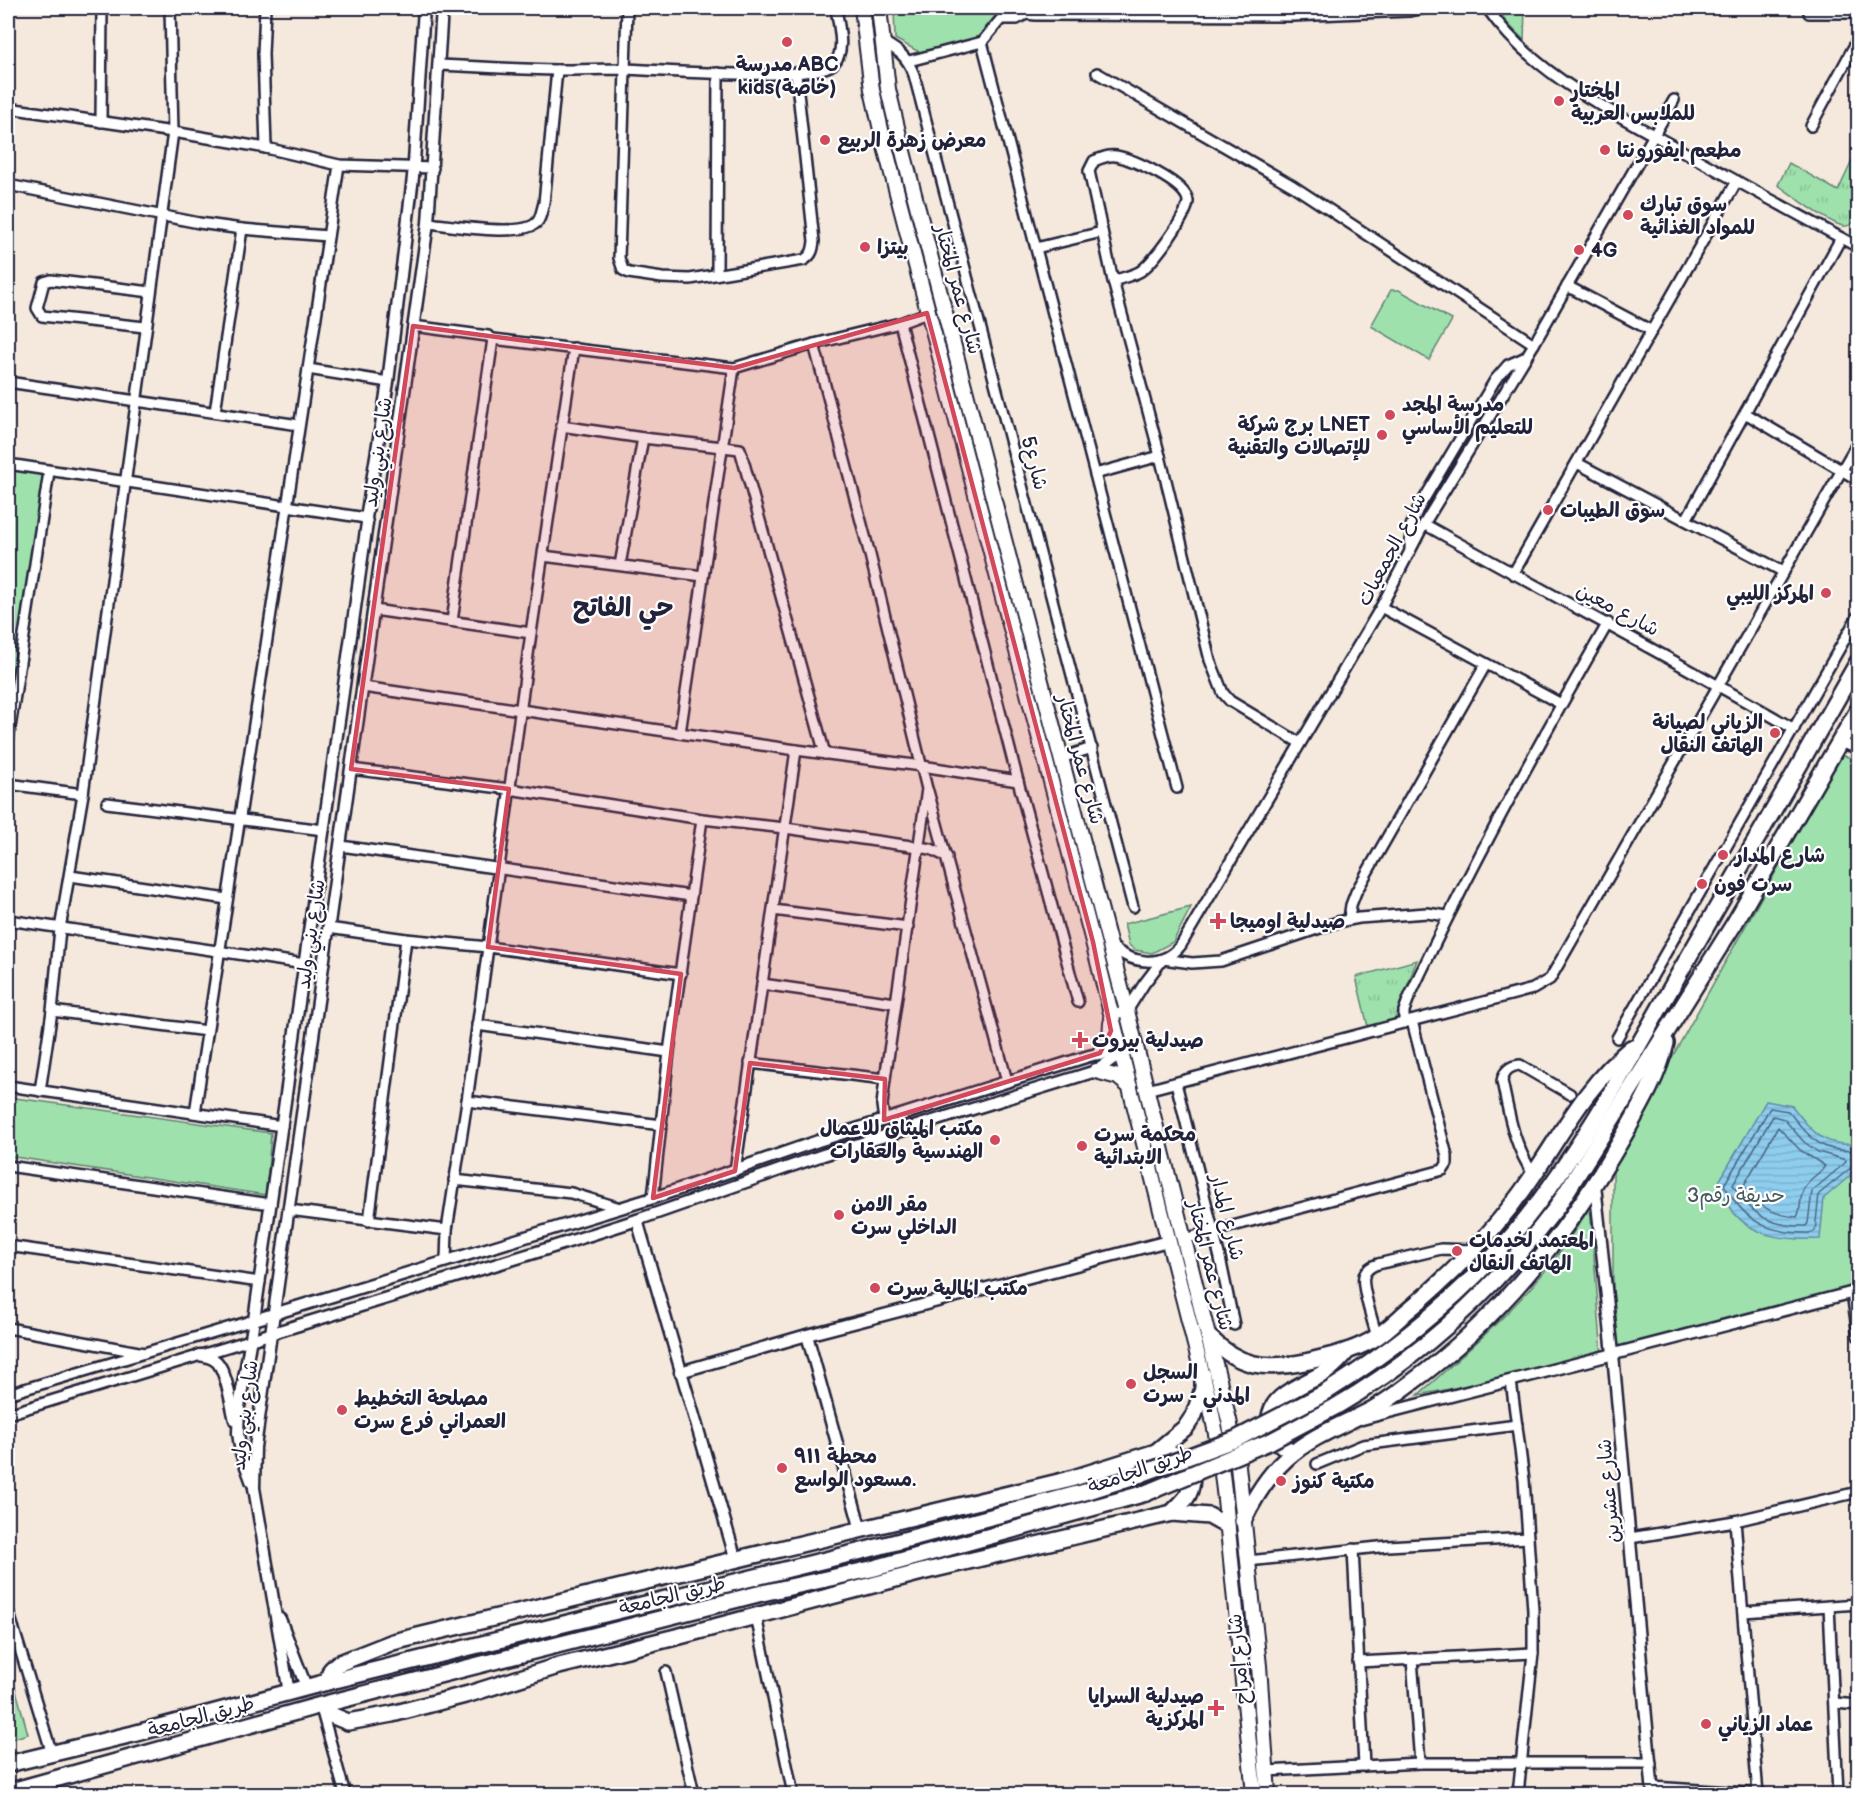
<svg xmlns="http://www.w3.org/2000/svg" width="1866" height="1802" font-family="'Balsamiq Sans','Playpen Sans Arabic',sans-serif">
	<defs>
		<pattern id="grass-tufts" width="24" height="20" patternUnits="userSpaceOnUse" patternTransform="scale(1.5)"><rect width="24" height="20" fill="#9ee1ac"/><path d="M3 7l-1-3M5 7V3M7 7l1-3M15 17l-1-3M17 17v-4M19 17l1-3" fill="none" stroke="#88c195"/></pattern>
		<pattern id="water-rules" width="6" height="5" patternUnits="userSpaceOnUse" patternTransform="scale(1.5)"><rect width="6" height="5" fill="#8ecdee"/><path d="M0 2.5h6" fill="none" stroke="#7ab0cd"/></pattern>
	</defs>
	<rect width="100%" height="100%" fill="#f4e9dc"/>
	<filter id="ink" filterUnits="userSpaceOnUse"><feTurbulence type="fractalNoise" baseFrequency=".0167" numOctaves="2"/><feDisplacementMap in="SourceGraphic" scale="12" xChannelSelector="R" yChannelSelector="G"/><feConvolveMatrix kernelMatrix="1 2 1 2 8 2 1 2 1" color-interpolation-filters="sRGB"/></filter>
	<g filter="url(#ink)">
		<g fill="url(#grass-tufts)" stroke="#608274" stroke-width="1.5">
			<path d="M1852 161 1858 165V217C1855 222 1849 227 1843 226 1829 224 1791 194 1778 185L1789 163 1838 191Z"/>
			<polygon points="1417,960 1395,1019 1372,1029 1368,1027 1356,977"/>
		</g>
		<g fill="#9ee1ac" stroke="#608274" stroke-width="1.5">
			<polygon points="894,8 996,8 997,22 985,37 923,54 895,39"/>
			<polygon points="1497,8 1525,8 1524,40 1508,24"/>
			<polygon points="1391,290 1399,290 1452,320 1429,360 1371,326"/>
			<polygon points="8,463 51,470 8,774"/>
			<polygon points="1841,755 1858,760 1858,1336 1852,1293 1613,1354 1613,1163"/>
			<polygon points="1191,907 1173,942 1152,953 1135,950 1129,945 1124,924"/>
			<polygon points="8,1097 271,1133 266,1195 8,1156"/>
			<path d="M1590 1207 1602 1355C1541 1368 1480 1384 1418 1395 1466 1352 1517 1309 1556 1257 1568 1241 1579 1224 1590 1207Z"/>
			<polygon points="8,1661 28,1734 8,1740"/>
		</g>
		<path fill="url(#water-rules)" stroke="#6389a6" stroke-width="1.5" d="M1766 1101 1792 1106C1812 1131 1822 1147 1858 1144V1169L1824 1198 1820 1239C1790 1240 1756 1239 1734 1213 1728 1204 1722 1194 1717 1185Z"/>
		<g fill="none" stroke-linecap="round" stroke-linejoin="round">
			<g stroke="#4d6683" stroke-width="1.5">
				<path d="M1773 1116 1784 1119 1804 1142 1818 1152 1846 1160 1845 1163 1812 1191 1808 1223 1806 1226C1771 1227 1751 1215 1733 1185Z"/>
				<path d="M1778 1127 1800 1150 1825 1166C1820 1174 1809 1178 1804 1188 1799 1197 1802 1209 1797 1217 1773 1215 1756 1206 1744 1185Z"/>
				<path d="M1858 1150C1820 1154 1811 1138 1788 1111L1770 1108 1724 1185C1746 1223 1769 1234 1812 1233L1815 1231 1819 1194 1853 1166 1858 1165"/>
			</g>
			<g stroke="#22223b" stroke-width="14">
				<g id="minor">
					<polyline points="265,8 263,54 266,148"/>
					<path d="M627 8 619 258 623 270 629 273 662 278 690 279 804 260C812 255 813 250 814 241L796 74"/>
					<polyline points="1018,8 1026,14 1036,15 1292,16 1409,11 1426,8"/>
					<path d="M1487 8C1532 73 1607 109 1675 147 1736 181 1797 214 1858 247"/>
					<polyline points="1809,13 1858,13"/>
					<path d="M882 41C899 51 907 56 914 75L1133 907"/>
					<polyline points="982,42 1177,788"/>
					<polyline points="909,61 982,42 1001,19 1017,19 1026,14"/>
					<path d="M439 65C478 67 518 69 557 70 580 70 603 69 625 69 661 70 812 83 833 64 847 52 838 24 836 8"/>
					<polyline points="1097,73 1293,186 1534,344"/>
					<polyline points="8,108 173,132 266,148 339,165 433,168"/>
					<polyline points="101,122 102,8"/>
					<polyline points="1811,126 1858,39"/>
					<polyline points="8,185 199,223 242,229 328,236"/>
					<path d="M428 223C449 225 525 239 538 221 541 217 542 209 544 203L557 70"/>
					<polyline points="1036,248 1102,232"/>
					<polyline points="717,274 718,73"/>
					<path d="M1113 281C1121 278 1131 276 1139 272 1151 266 1189 214 1188 201 1186 183 1133 159 1116 156 1108 155 1101 158 1094 161L1089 171 1113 281 1160 456 1210 660 1223 693 1230 701 1300 743"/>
					<polyline points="1567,286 1652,331"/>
					<polyline points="900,323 1018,781 1078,1002"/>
					<polyline points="413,326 488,336 493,339 734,368 814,344 900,323 927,313"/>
					<polyline points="145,327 42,316 37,308 44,282 51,280 151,292"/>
					<polyline points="814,344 870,555 927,789 885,1079 882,1105 884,1120"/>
					<polyline points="308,369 388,382"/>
					<polyline points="8,382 299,425"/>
					<polyline points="215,412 242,229"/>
					<polyline points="1745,413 1858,480"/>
					<polyline points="561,426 643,438 740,449 825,754"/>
					<polyline points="1577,463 1784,572"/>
					<polyline points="8,464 366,518"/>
					<polyline points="1095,474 1160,456"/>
					<polyline points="1686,520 1841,238"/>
					<path d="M1424 524C1547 593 1672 658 1794 729"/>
					<polyline points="1410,549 1411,526 1417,511 1495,380 1508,365 1526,357"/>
					<polyline points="543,556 703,576"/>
					<polyline points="620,565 643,438"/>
					<polyline points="1513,574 1737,181"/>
					<polyline points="1381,607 1561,704"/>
					<polyline points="374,610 531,633"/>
					<polyline points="452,621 493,339"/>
					<polyline points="363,687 796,750 922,766 1018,781"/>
					<polyline points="680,733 734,368"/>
					<polyline points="8,741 49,472"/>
					<polyline points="1840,743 1858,748"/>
					<polyline points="1061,758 1092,748"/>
					<polyline points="351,769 509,789 702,819 785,828 918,847 931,849 947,857"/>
					<polyline points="8,784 83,794"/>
					<polyline points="928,791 1007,1081"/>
					<polyline points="107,803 324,830"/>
					<polyline points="341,846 691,896"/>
					<polyline points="70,876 227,899"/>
					<polyline points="773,910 908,927"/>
					<polyline points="1349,919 1351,905 1356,892 1486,664"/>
					<polyline points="8,920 305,964"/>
					<polyline points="328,928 406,939 488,947 681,974"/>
					<path d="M1110 945C1131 964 1163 969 1181 945L1381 607 1424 524 1534 344 1674 100"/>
					<polyline points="762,984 895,1003"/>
					<polyline points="52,1011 207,1031"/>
					<polyline points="1112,1015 1127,1011 1144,984 1163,959 1192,963 1221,961 1338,922 1359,918 1427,913 1447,916"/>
					<path d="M1404 1023V1011L1408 1000C1468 871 1537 746 1608 623"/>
					<polyline points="477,1025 669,1052"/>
					<polyline points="1617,1038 1858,616"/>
					<polyline points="750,1063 885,1079"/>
					<polyline points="1176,1083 1220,1258 1234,1325"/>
					<polyline points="8,1086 282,1126"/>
					<polyline points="1147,1090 1533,989 1550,979 1858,442"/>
					<polyline points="40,1091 52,1011 60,929 83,794 173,132 170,8"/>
					<polyline points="467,1101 662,1125"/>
					<polyline points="195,1113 339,165"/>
					<polyline points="8,1166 271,1204"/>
					<polyline points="735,1171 796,750"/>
					<path d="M1534 1175C1514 1147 1509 1114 1502 1081 1504 1071 1509 1066 1520 1065L1570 1094"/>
					<polyline points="454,1180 571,1193 620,1208"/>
					<polyline points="653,1198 669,1052 702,819"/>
					<polyline points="289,1210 447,1230"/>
					<polyline points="369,1221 406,939"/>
					<polyline points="1184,1239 1443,1170 1447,1164 1447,1156 1412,1021"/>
					<polyline points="8,1246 260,1282"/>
					<polyline points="446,1261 447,1230 467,1101 531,633 574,348"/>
					<polyline points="1852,1292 1858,1336"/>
					<polyline points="8,1328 144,1353"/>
					<path d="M1377 1337C1374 1325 1361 1287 1364 1276 1366 1270 1371 1266 1378 1264L1441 1249 1474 1250"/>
					<polyline points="1511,1381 1524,1480 1533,1610 1533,1653 1518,1794"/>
					<polyline points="8,1394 254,1320"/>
					<polyline points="8,1414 250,1340"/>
					<polyline points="1317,1464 1363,1445 1517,1425"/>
					<polyline points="1735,1521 1758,1794"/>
					<polyline points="1630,1538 1735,1521 1858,1492"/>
					<polyline points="1353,1549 1364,1766"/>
					<polyline points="1248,1561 1388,1546 1528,1538"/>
					<polyline points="1829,1606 1838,1794"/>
					<polyline points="8,1610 52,1754"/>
					<polyline points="1743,1612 1858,1604"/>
					<polyline points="756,1616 793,1794"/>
					<polyline points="1412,1659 1420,1763"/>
					<polyline points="1358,1662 1533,1653"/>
					<polyline points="666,1672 694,1794"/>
					<polyline points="1835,1703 1858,1705"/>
					<polyline points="321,1708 345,1794"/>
					<polyline points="1266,1771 1420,1763 1651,1763"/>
					<polyline points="1652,1787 1763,1794"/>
				</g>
			</g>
			<g stroke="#22223b" stroke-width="15">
				<g id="tertiary">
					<polyline points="1595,1185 1613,1354 1653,1794"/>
					<polyline points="637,1220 736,1560"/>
					<path d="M254 1320 653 1198 818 1141 1089 1056C1105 1051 1121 1053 1137 1049"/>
					<polyline points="807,1335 861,1530"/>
					<polyline points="250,1340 537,1252 637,1220 823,1155 1096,1071 1121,1053"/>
					<path d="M199 1355C206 1356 212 1357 217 1362 227 1373 231 1405 235 1420"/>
					<polyline points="680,1372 807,1335 1168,1241"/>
					<polyline points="1362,1419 1858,1291"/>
					<polyline points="252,1483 241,1453 238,1433 239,1407 254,1320 367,523 366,518 388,382 413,177 424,8"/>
					<polyline points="280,1619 307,1689"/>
					<polyline points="289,1693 254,1488 255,1447 428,223 442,8"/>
				</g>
			</g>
			<g stroke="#22223b" stroke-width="18">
				<g id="primary">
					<polyline points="862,8 872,90 884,143 1093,942 1210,1404 1219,1449 1225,1499 1254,1794"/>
					<polyline points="879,8 888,89 900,140 1127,1011 1229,1420 1238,1466 1259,1666 1268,1794"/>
					<polyline points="1100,1053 1110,1038 1111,1023"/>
					<polyline points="1096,1071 1118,1077 1130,1087"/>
				</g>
			</g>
			<g stroke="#22223b" stroke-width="20">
				<g id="trunk">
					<path d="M1210 1338C1239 1367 1265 1370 1305 1362 1327 1357 1350 1352 1370 1341 1383 1334 1394 1323 1405 1313 1453 1274 1497 1229 1532 1177 1562 1133 1588 1083 1631 1048"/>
					<path d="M1323 1394C1395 1349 1461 1297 1516 1231 1584 1148 1635 1051 1688 958 1745 860 1802 761 1858 662"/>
					<path d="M1335 1407C1423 1356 1496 1287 1557 1207L1734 924 1858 710"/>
					<path d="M1156 1452C1181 1449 1200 1471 1188 1495 1184 1502 1177 1507 1172 1513"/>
					<path d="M1293 1452C1282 1446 1271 1439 1270 1425 1266 1393 1307 1385 1327 1371 1335 1365 1341 1359 1347 1351"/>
					<path d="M1243 1521C1254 1498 1268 1475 1287 1458 1311 1436 1345 1424 1373 1409 1386 1402 1399 1392 1411 1383 1499 1319 1569 1231 1623 1137 1640 1107 1658 1077 1666 1043"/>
					<polyline points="327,1682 331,1670 337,1664 393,1642 1067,1480 1156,1452 1186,1427 1194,1415 1203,1389 1203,1375"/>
					<polyline points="325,1705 331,1715 348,1722 392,1714 469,1694 555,1667 680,1636 922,1572 1172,1513 1209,1516 1227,1526"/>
					<polyline points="8,1764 133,1734 327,1682 866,1550 1085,1492 1141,1474"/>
					<polyline points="8,1792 321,1705 758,1594 871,1569 1146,1493"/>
				</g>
			</g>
			<use href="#minor" stroke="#fff" stroke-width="9"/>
			<use href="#tertiary" stroke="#fff" stroke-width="10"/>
			<use href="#primary" stroke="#fff" stroke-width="14"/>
			<use href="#trunk" stroke="#fff" stroke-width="15"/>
			<g stroke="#22223b" stroke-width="20" stroke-linecap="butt">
				<g id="trunk-bridge">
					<polyline points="1141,1474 1236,1439 1323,1394"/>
					<polyline points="1146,1493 1271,1441 1335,1407"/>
				</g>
			</g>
			<use href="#trunk-bridge" stroke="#fff" stroke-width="15"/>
		</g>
	</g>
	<path fill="#d1495b" fill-opacity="0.2" stroke="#d1495b" stroke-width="4.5" stroke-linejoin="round" d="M927 313 1093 942 1111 1031 1100 1053 884 1120 885 1079 750 1063 735 1171 653 1198 681 974 488 947 509 789 351 769 413 326 734 368Z"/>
	<g fill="#d1495b" stroke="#fff" stroke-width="2">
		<circle cx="787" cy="42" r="6"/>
		<circle cx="1559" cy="101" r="6"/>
		<circle cx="825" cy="140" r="6"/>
		<circle cx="1605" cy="150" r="6"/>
		<circle cx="1628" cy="215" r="6"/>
		<circle cx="865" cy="247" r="6"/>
		<circle cx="1579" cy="250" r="6"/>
		<circle cx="1390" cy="415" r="6"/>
		<circle cx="1382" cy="435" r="6"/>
		<circle cx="1548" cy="510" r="6"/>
		<circle cx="1826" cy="593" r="6"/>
		<circle cx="1775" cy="733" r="6"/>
		<circle cx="1723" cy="855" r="6"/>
		<circle cx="1702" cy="884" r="6"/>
		<path d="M1215 912h6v6h6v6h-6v6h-6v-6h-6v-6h6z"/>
		<path d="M1077 1031h6v6h6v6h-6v6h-6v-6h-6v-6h6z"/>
		<circle cx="995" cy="1140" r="6"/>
		<circle cx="1082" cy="1146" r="6"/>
		<circle cx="839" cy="1215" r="6"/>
		<circle cx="1457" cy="1251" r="6"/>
		<circle cx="875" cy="1288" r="6"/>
		<circle cx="1131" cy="1384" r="6"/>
		<circle cx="342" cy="1410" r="6"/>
		<circle cx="782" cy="1468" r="6"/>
		<circle cx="1281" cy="1481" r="6"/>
		<path d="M1213 1699h6v6h6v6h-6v6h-6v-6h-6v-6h6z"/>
		<circle cx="1706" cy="1724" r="6"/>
	</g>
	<g text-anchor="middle" stroke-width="4.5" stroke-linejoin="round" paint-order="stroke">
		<g font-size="20" font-weight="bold" fill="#22223b" stroke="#fff" text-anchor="start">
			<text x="787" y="71" text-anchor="middle">مدرسة ABC<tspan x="787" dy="23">kids(خاصة)</tspan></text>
			<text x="1571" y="97">المختار<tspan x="1571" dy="23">للملابس العربية</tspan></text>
			<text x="837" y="147">معرض زهرة الربيع</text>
			<text x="1617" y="157">مطعم ايفورونتا</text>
			<text x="1640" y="211">سوق تبارك<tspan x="1640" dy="23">للمواد الغذائية</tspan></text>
			<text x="877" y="254">بيتزا</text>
			<text x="1591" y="257">4G</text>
			<text x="1402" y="411">مدرسة المجد<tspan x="1402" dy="23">للتعليم الأساسي</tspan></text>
			<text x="1370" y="431" text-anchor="end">برج شركة LNET<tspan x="1370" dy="23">للإتصالات والتقنية</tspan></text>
			<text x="1560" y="517">سوق الطيبات</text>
			<text x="1814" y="600" text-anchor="end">المركز الليبي</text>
			<text x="1763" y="729" text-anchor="end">الزياني لصيانة<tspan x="1763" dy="23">الهاتف النقال</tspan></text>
			<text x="1735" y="862">شارع المدار</text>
			<text x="1714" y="891">سرت فون</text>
			<text x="1230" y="928">صيدلية اوميجا</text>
			<text x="1092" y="1047">صيدلية بيروت</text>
			<text x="983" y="1135" text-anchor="end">مكتب الميثاق للاعمال<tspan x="983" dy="23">الهندسية والعقارات</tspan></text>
			<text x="1094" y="1141">محكمة سرت<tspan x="1094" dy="23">الابتدائية</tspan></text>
			<text x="851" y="1211">مقر الامن<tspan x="851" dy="23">الداخلي سرت</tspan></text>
			<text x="1469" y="1247">المعتمد لخدمات<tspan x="1469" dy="23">الهاتف النقال</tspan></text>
			<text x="887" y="1295">مكتب المالية سرت</text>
			<text x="1143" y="1379">السجل<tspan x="1143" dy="23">المدني - سرت</tspan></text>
			<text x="354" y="1405">مصلحة التخطيط<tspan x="354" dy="23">العمراني فرع سرت</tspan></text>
			<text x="794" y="1463">محطة ٩١١<tspan x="794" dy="23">مسعود الواسع.</tspan></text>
			<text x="1293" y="1488">مكتية كنوز</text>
			<text x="1204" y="1703" text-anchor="end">صيدلية السرايا<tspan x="1204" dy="23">المركزية</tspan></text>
			<text x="1718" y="1731">عماد الزياني</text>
		</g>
		<g font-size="20" fill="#22223b" stroke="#fff">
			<text transform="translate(959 289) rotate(75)" y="7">شارع عمر المختار</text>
			<text transform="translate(377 452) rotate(-82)" y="7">شارع بني وليد</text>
			<text transform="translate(1035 463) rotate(75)" y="7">شارع5</text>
			<text transform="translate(1391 549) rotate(-62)" y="7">شارع الجمعيات</text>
			<text transform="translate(1618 609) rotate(28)" y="7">شارع معين</text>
			<text transform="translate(1081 759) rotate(75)" y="7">شارع عمر المختار</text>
			<text transform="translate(310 934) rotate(-82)" y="7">شارع بني وليد</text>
			<text transform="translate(1228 1217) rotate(76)" y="7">شارع المدار</text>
			<text transform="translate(1211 1265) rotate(76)" y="7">شارع عمر المختار</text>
			<text transform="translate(244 1415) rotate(-83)" y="7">شارع بني وليد</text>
			<text transform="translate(1140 1469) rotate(-19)" y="7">طريق الجامعة</text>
			<text transform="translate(1608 1491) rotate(-95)" y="7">شارع عشرين</text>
			<text transform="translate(672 1595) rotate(-14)" y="7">طريق الجامعة</text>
			<text transform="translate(1238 1659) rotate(-95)" y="7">شارع إمراح</text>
			<text transform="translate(201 1716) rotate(-15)" y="7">طريق الجامعة</text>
		</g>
		<g font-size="20" fill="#475b5d" stroke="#fff">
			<text x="1736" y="1202">حديقة رقم3</text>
		</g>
		<g font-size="26" font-weight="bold" fill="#22223b" stroke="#fff">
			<text x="623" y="616">حي الفاتح</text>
		</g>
	</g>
	<rect width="1866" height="1802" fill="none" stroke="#fff" stroke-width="30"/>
	<rect x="15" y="15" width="1836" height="1772" fill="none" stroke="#22223b" stroke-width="2" filter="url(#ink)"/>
</svg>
